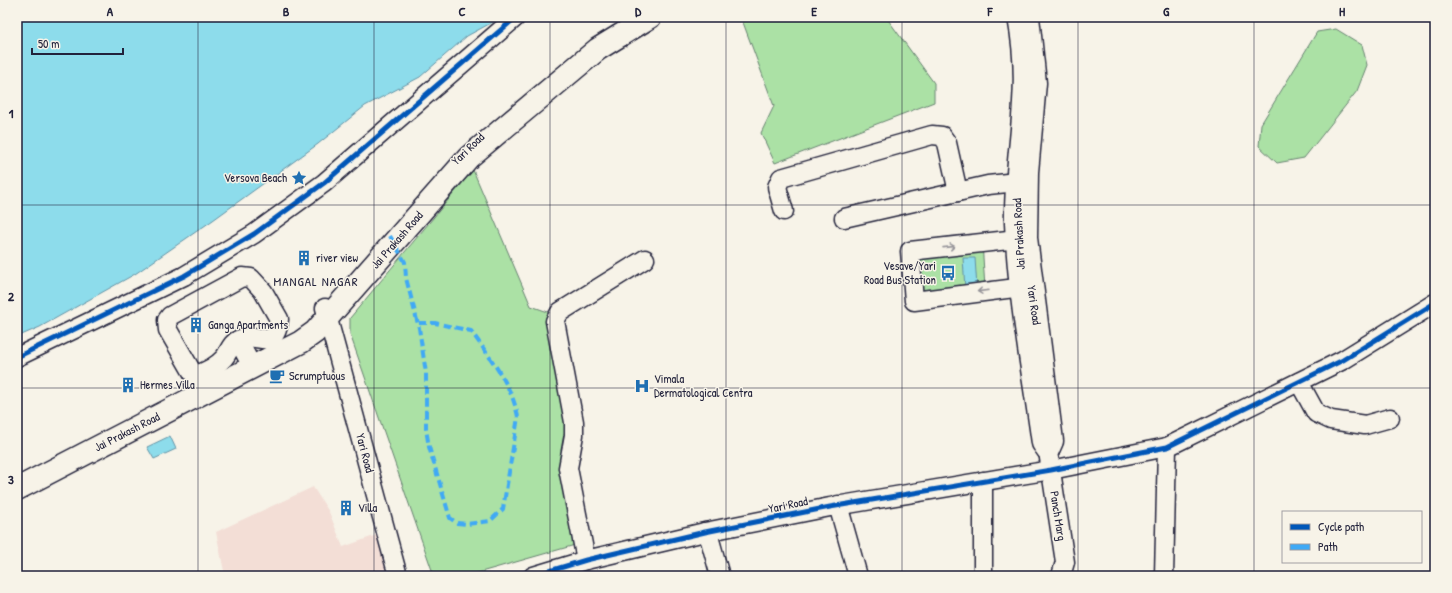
<svg xmlns="http://www.w3.org/2000/svg" width="1452" height="593" font-family="'Patrick Hand',sans-serif">
	<rect width="100%" height="100%" fill="#f7f3e8"/>
	<filter id="ink" filterUnits="userSpaceOnUse"><feTurbulence type="fractalNoise" baseFrequency=".025" numOctaves="2"/><feDisplacementMap in="SourceGraphic" scale="8" xChannelSelector="R" yChannelSelector="G"/><feConvolveMatrix kernelMatrix="1 2 1 2 8 2 1 2 1" color-interpolation-filters="sRGB"/></filter>
	<g filter="url(#ink)">
		<polygon fill="#f3ded6" points="313,487 329,512 343,547 388,531 392,576 225,576 216,532"/>
		<g fill="#abe1a5" stroke="#668270">
			<polygon points="741,17 886,17 934,83 934,102 775,163 761,133 774,106"/>
			<polygon points="1336,29 1362,45 1367,65 1357,91 1304,158 1277,163 1259,146 1261,124 1317,32"/>
			<polygon points="473,170 531,306 548,312 564,386 582,543 467,576 434,576 350,334 350,318"/>
			<polygon points="956,237 982,242 985,288 921,293 917,247 938,245 938,238"/>
		</g>
		<g fill="#8ddceb" stroke="#6292a5">
			<polygon points="17,17 502,17 467,36 420,77 365,106 318,144 213,220 135,274 40,327 17,337"/>
			<polygon points="963,258 975,258 977,288 965,289"/>
			<polygon points="170,436 176,449 154,459 147,447"/>
		</g>
		<g fill="none" stroke-linecap="round" stroke-linejoin="round">
			<g stroke="#22223b" stroke-width="21">
				<g id="minor">
					<polyline points="784,211 777,187 781,178 932,135 942,136 947,143 958,192"/>
					<polyline points="844,218 988,185 1017,182"/>
					<polyline points="1026,238 910,251 914,301 1031,286"/>
					<polyline points="325,308 398,576"/>
					<polyline points="238,340 247,357"/>
					<polyline points="17,357 184,276 254,234 324,183 516,17"/>
					<path d="M195 376C206 371 216 367 224 358 230 351 230 343 240 339 257 332 276 353 279 319L263 291 251 278 242 277 170 316 167 320 168 330 198 382"/>
					<polyline points="1299,382 1316,413 1331,420 1365,425 1390,418"/>
					<polyline points="1049,458 1065,562 1061,576"/>
					<polyline points="838,505 858,576"/>
					<polyline points="705,532 710,540 720,576"/>
					<polyline points="586,560 568,468 574,435 574,422 555,321 560,312 645,259"/>
					<polyline points="533,576 586,560 705,532 830,507 1051,470 1167,447 1343,360 1435,303"/>
					<polyline points="983,576 983,481"/>
					<polyline points="1164,576 1167,447"/>
				</g>
			</g>
			<g stroke="#22223b" stroke-width="25">
				<g id="major">
					<path d="M1019 17C1024 44 1026 74 1024 102 1022 142 1015 182 1016 223 1019 297 1033 371 1043 443L1048 450 1052 441 1026 238 1027 172 1035 83 1028 17"/>
					<polyline points="17,489 301,342 315,332 469,157 598,49 650,17"/>
				</g>
			</g>
			<use href="#minor" stroke="#f7f3e8" stroke-width="18"/>
			<use href="#major" stroke="#f7f3e8" stroke-width="22"/>
			<path stroke="#3fa9f5" stroke-width="4" stroke-dasharray="8 4" stroke-linecap="butt" d="M390 236 405 262 406 278 419 328 426 373V429L429 447 450 518 457 523 467 524 490 521 503 509 518 417C512 385 490 358 471 331L435 323H418"/>
			<g stroke="#f7f3e8" stroke-width="8">
				<g id="cycleway">
					<polyline points="17,357 184,276 254,234 324,183 516,17"/>
					<polyline points="533,576 586,560 705,532 830,507 1051,470 1167,447 1343,360 1435,303"/>
				</g>
			</g>
			<use href="#cycleway" stroke="#0057b8" stroke-width="5"/>
		</g>
		<defs><path id="oneway-shaft" d="M-6 0H5M1.5-3L5.5 0L1.5 3" fill="none" stroke-width="1.6" stroke-linecap="round" stroke-linejoin="round"/></defs>
		<g stroke="#97959a">
			<use href="#oneway-shaft" transform="translate(949 247) rotate(-6)"/>
			<use href="#oneway-shaft" transform="translate(983 291) rotate(173)"/>
		</g>
	</g>
	<path fill="none" stroke="#22223b" stroke-width="1" stroke-opacity="0.55" d="M198 17V576M374 17V576M550 17V576M726 17V576M902 17V576M1078 17V576M1254 17V576M17 205H1435M17 388H1435"/>
	<defs>
		<g id="sight-bare" transform="scale(1.2)"><path d="M0-6L1.8-2.2L6-1.7L2.9 1.2L3.7 5.4L0 3.3L-3.7 5.4L-2.9 1.2L-6-1.7L-1.8-2.2Z" fill="#1f6fb2" stroke="#f7f3e8" stroke-width="2.5" paint-order="stroke"/></g>
		<g id="building-bare" transform="scale(1.2)"><path d="M-4-6H4V6H1V3H-1V6H-4ZM-2.5-4.3h1.7v1.8h-1.7ZM.8-4.3h1.7v1.8H.8ZM-2.5-1h1.7V.8h-1.7ZM.8-1h1.7V.8H.8Z" fill="#1f6fb2" stroke="#f7f3e8" stroke-width="2.5" paint-order="stroke"/></g>
		<g id="bus-bare" transform="scale(1.2)"><path d="M-5-6H5V4H4V6H2V4H-2V6H-4V4H-5ZM-3.5-4V0h7V-4ZM-3.5 1.2v1.5H-2V1.2ZM2 1.2v1.5H3.5V1.2Z" fill="#1f6fb2" stroke="#f7f3e8" stroke-width="2.5" paint-order="stroke"/></g>
		<g id="cafe-bare" transform="scale(1.2)"><path d="M-5.5-4.5H6V0H3Q3 3.5 0 3.5H-2.5Q-5.5 3.5-5.5 0ZM3-3.2v2h1.7v-2ZM-6 4.5H4V6H-6Z" fill="#1f6fb2" stroke="#f7f3e8" stroke-width="2.5" paint-order="stroke"/></g>
		<g id="hospital-bare" transform="scale(1.2)"><path d="M-5-5h3v3.5h4V-5h3V5h-3V1.5h-4V5h-3Z" fill="#1f6fb2" stroke="#f7f3e8" stroke-width="2.5" paint-order="stroke"/></g>
	</defs>
	<g fill-rule="evenodd">
		<use href="#sight-bare" x="299" y="178"/>
		<use href="#building-bare" x="304" y="258"/>
		<use href="#bus-bare" x="948" y="273"/>
		<use href="#building-bare" x="196" y="325"/>
		<use href="#cafe-bare" x="277" y="376"/>
		<use href="#building-bare" x="128" y="385"/>
		<use href="#hospital-bare" x="642" y="386"/>
		<use href="#building-bare" x="346" y="508"/>
	</g>
	<g text-anchor="middle" stroke-width="3" stroke-linejoin="round" paint-order="stroke">
		<g font-size="12" fill="#22223b" stroke="#f7f3e8">
			<text transform="translate(468 149) rotate(-44)" y="4">Yari Road</text>
			<text transform="translate(1019 234) rotate(-93)" y="4">Jai Prakash Road</text>
			<text transform="translate(397 240) rotate(-49)" y="4">Jai Prakash Road</text>
			<text transform="translate(1034 305) rotate(82)" y="4">Yari Road</text>
			<text transform="translate(127 432) rotate(-27)" y="4">Jai Prakash Road</text>
			<text transform="translate(365 453) rotate(75)" y="4">Yari Road</text>
			<text transform="translate(788 505) rotate(-12)" y="4">Yari Road</text>
			<text transform="translate(1058 516) rotate(81)" y="4">Panch Marg</text>
		</g>
		<g font-size="12" fill="#22223b" stroke="#f7f3e8" text-anchor="start">
			<text x="287" y="182" text-anchor="end">Versova Beach</text>
			<text x="316" y="262">river view</text>
			<text x="936" y="270" text-anchor="end">Vesave/Yari<tspan x="936" dy="14">Road Bus Station</tspan></text>
			<text x="208" y="329">Ganga Apartments</text>
			<text x="289" y="380">Scrumptuous</text>
			<text x="654" y="383">Vimala<tspan x="654" dy="14">Dermatological Centra</tspan></text>
			<text x="140" y="389">Hermes Villa</text>
			<text x="358" y="512">Villa</text>
		</g>
		<g font-size="13" letter-spacing="1" fill="#22223b" stroke="#f7f3e8">
			<text x="316" y="286">MANGAL NAGAR</text>
		</g>
	</g>
	<rect width="1452" height="593" fill="none" stroke="#f7f3e8" stroke-width="44"/>
	<rect x="1282" y="511" width="140" height="52" fill="#f7f3e8" stroke="#a29fa3"/>
	<rect x="1290" y="524" width="20" height="6" fill="#0057b8" stroke="#a29fa3"/>
	<text x="1318" y="531" font-size="12" fill="#22223b">Cycle path</text>
	<rect x="1290" y="544" width="20" height="6" fill="#3fa9f5" stroke="#a29fa3"/>
	<text x="1318" y="551" font-size="12" fill="#22223b">Path</text>
	<path d="M32 48v6h91v-6" fill="none" stroke="#22223b" stroke-width="2"/>
	<text x="38" y="48" font-size="12" fill="#22223b" stroke="#f7f3e8" stroke-width="3" paint-order="stroke">50 m</text>
	<rect x="22" y="22" width="1408" height="549" fill="none" stroke="#22223b" stroke-width="1.5"/>
	<g font-size="13" text-anchor="middle" font-weight="bold" fill="#22223b">
		<text x="110" y="16">A</text>
		<text x="286" y="16">B</text>
		<text x="462" y="16">C</text>
		<text x="638" y="16">D</text>
		<text x="814" y="16">E</text>
		<text x="990" y="16">F</text>
		<text x="1166" y="16">G</text>
		<text x="1342" y="16">H</text>
		<text x="11" y="118">1</text>
		<text x="11" y="301">2</text>
		<text x="11" y="484">3</text>
	</g>
</svg>
